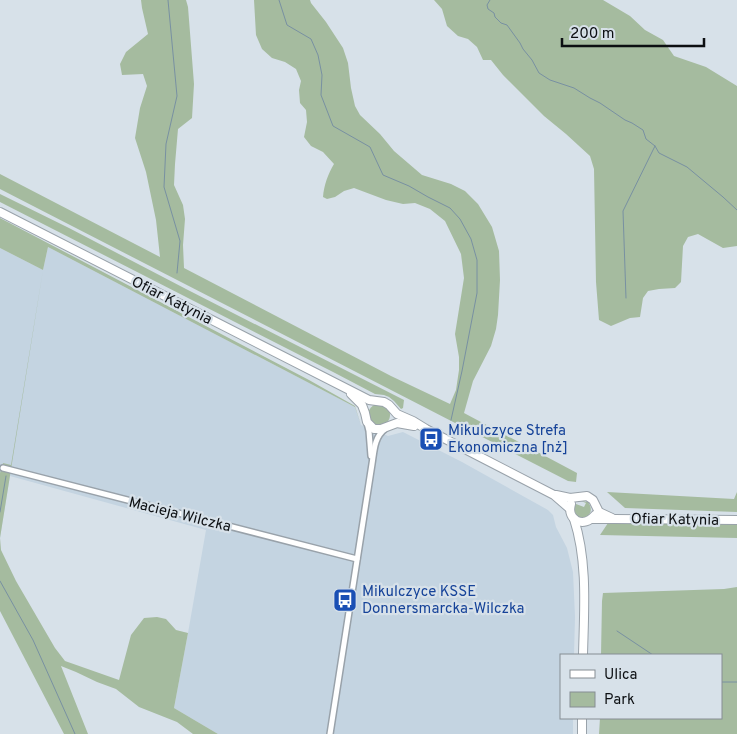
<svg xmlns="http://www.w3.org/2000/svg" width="737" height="734" font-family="Overpass,sans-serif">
	<rect width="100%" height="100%" fill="#d7e1e9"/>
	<polygon fill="#c4d4e1" points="48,247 355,407 361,425 388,436 403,432 462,462 548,510 553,515 556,527 567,548 573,572 575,617 574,655 561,655 561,718 573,718 573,734 218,734 174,708 188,633 206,530 10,476 0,538 0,248 43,270"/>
	<g fill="#a5bb9f">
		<path d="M141 0H186L188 7 194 84 192 118 178 129 175 164 174 185 183 205 185 219 183 245 184 268 391 376 450 404 456 390 459 370V357L455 334 464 278 461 254 445 221 430 209 415 203 403 204 386 200 354 188 344 191 335 197 327 199 323 197C324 185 328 174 334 164L323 152 311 146 304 137 307 122 306 110 300 103 299 90 301 81 296 69 285 62 272 58 262 49 256 35 254 0H310L311 3 326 22 343 48 348 63 351 88 355 106 360 115 380 134 394 151 422 175 451 184 465 191 478 204 492 227 499 251 500 280 498 315 496 329 491 346 473 381 464 413 577 473 576 482 568 481 0 189V174L160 257 156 220 146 172 135 138 140 108 147 86 143 74 122 75 120 64 126 52 148 34 142 8Z"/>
		<polygon points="434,0 603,0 630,16 645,30 663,40 674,56 706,67 737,86 737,246 723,248 698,234 688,237 683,246 681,282 675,288 659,289 648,291 643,298 640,317 630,318 611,326 599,320 596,282 594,169 590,156 566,134 544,116 503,75 491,60 483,60 477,47 468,39 458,36 447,26 442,9"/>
		<polygon points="0,194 69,228 186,289 404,400 403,408 401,409 394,401 389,397 384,395 375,394 335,373 0,202"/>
		<polygon points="0,218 309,380 355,406 361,425 355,407 48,247 43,270 0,538 1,550 16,581 55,648 65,661 119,680 131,635 144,618 157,617 166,619 176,630 188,633 174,708 218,734 193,734 177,722 139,707 116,689 97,682 76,672 61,666 88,734 64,734 0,611 0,473 3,463 11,465 43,270 0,248"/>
		<circle cx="379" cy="415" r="11"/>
		<polygon points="607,492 734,499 737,492 737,512 625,508"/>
		<path d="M581 501 588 502C594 510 590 518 580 518 574 514 573 509 576 504L584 507 586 503Z"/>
		<polygon points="608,523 737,524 737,538 600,535"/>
		<polygon points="737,587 737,734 599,734 600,718 721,718 721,655 601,655 602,601 603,593 724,589"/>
	</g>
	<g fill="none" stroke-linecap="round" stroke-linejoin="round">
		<g stroke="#7890a2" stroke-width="1">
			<polyline points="168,0 177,96 166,144 164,187 180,241 177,273"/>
			<polyline points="279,0 287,25 311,39 318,55 322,75 321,95 333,126 370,147 383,175 409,186 428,197 450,208 460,219 471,239 477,260 477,293 462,371 451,420"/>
			<polyline points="490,0 487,5 488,9 494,13 495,17 501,23 507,25 520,43 523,49 532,60 539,73 550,80 574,88 590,98 600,103 625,120 632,123 643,130 646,139 655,146 659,153 687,167 723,197 737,210"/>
			<polyline points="626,298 623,211 655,146"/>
			<polyline points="0,512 6,476"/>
			<polyline points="0,581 33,640 75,734"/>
			<polyline points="617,631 653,655"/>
			<polyline points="721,682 737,682"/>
		</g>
		<g stroke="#99a2aa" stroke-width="8">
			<g id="street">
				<polyline points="367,423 369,431 371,456"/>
				<polyline points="3,468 357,559"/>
				<path d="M330 734 372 464C374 452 374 437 385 429"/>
			</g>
		</g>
		<g stroke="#99a2aa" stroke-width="10">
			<g id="secondary">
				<polyline points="0,212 369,400 384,402 389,405 397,414 413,421 426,429 554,495 569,508"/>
				<polyline points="351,394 362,405 365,413 367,422 374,429 381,429 397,423 414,426"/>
				<polyline points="556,495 570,498 587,496 593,500 599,512 612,518"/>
				<path d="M571 504C566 520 584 529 595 515"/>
				<path d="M574 519C588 562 584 611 583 655"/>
				<polyline points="591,519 614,519 737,520"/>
				<polyline points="582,734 582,718"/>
			</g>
		</g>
		<use href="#street" stroke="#fff" stroke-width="5"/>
		<use href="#secondary" stroke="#fff" stroke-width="8"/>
	</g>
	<defs>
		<g id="bus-square" transform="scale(1.25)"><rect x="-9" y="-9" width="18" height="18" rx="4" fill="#1a4fb4" stroke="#d7e1e9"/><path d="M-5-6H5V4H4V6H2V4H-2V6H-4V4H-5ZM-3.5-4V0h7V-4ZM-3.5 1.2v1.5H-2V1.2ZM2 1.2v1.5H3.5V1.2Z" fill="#fff"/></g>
	</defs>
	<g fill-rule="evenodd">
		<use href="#bus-square" x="431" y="439"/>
		<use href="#bus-square" x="345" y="600"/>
	</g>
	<g text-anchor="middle" stroke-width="4.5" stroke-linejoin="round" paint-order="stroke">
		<g font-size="15" fill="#0c0f12" stroke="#d7e1e9">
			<text transform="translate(172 300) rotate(27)" y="5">Ofiar Katynia</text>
			<text transform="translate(180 514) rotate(14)" y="5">Macieja Wilczka</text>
			<text transform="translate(675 519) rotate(1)" y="5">Ofiar Katynia</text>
		</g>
		<g font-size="15" fill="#164399" stroke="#d7e1e9" text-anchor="start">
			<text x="448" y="435">Mikulczyce Strefa<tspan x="448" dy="17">Ekonomiczna [nż]</tspan></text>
			<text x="362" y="596">Mikulczyce KSSE<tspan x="362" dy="17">Donnersmarcka-Wilczka</tspan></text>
		</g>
	</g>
	<rect x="560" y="654" width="162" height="65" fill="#d7e1e9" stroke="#868d93"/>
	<rect x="570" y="670" width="25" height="8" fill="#ffffff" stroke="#868d93"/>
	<text x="604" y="679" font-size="15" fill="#0c0f12">Ulica</text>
	<rect x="570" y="692" width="25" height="15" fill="#a5bb9f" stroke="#868d93"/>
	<text x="604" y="704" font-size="15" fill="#0c0f12">Park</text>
	<path d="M562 38v8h142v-8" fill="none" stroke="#0c0f12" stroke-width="2.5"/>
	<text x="570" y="38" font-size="15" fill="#0c0f12" stroke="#d7e1e9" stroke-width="4" paint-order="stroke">200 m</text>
</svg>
